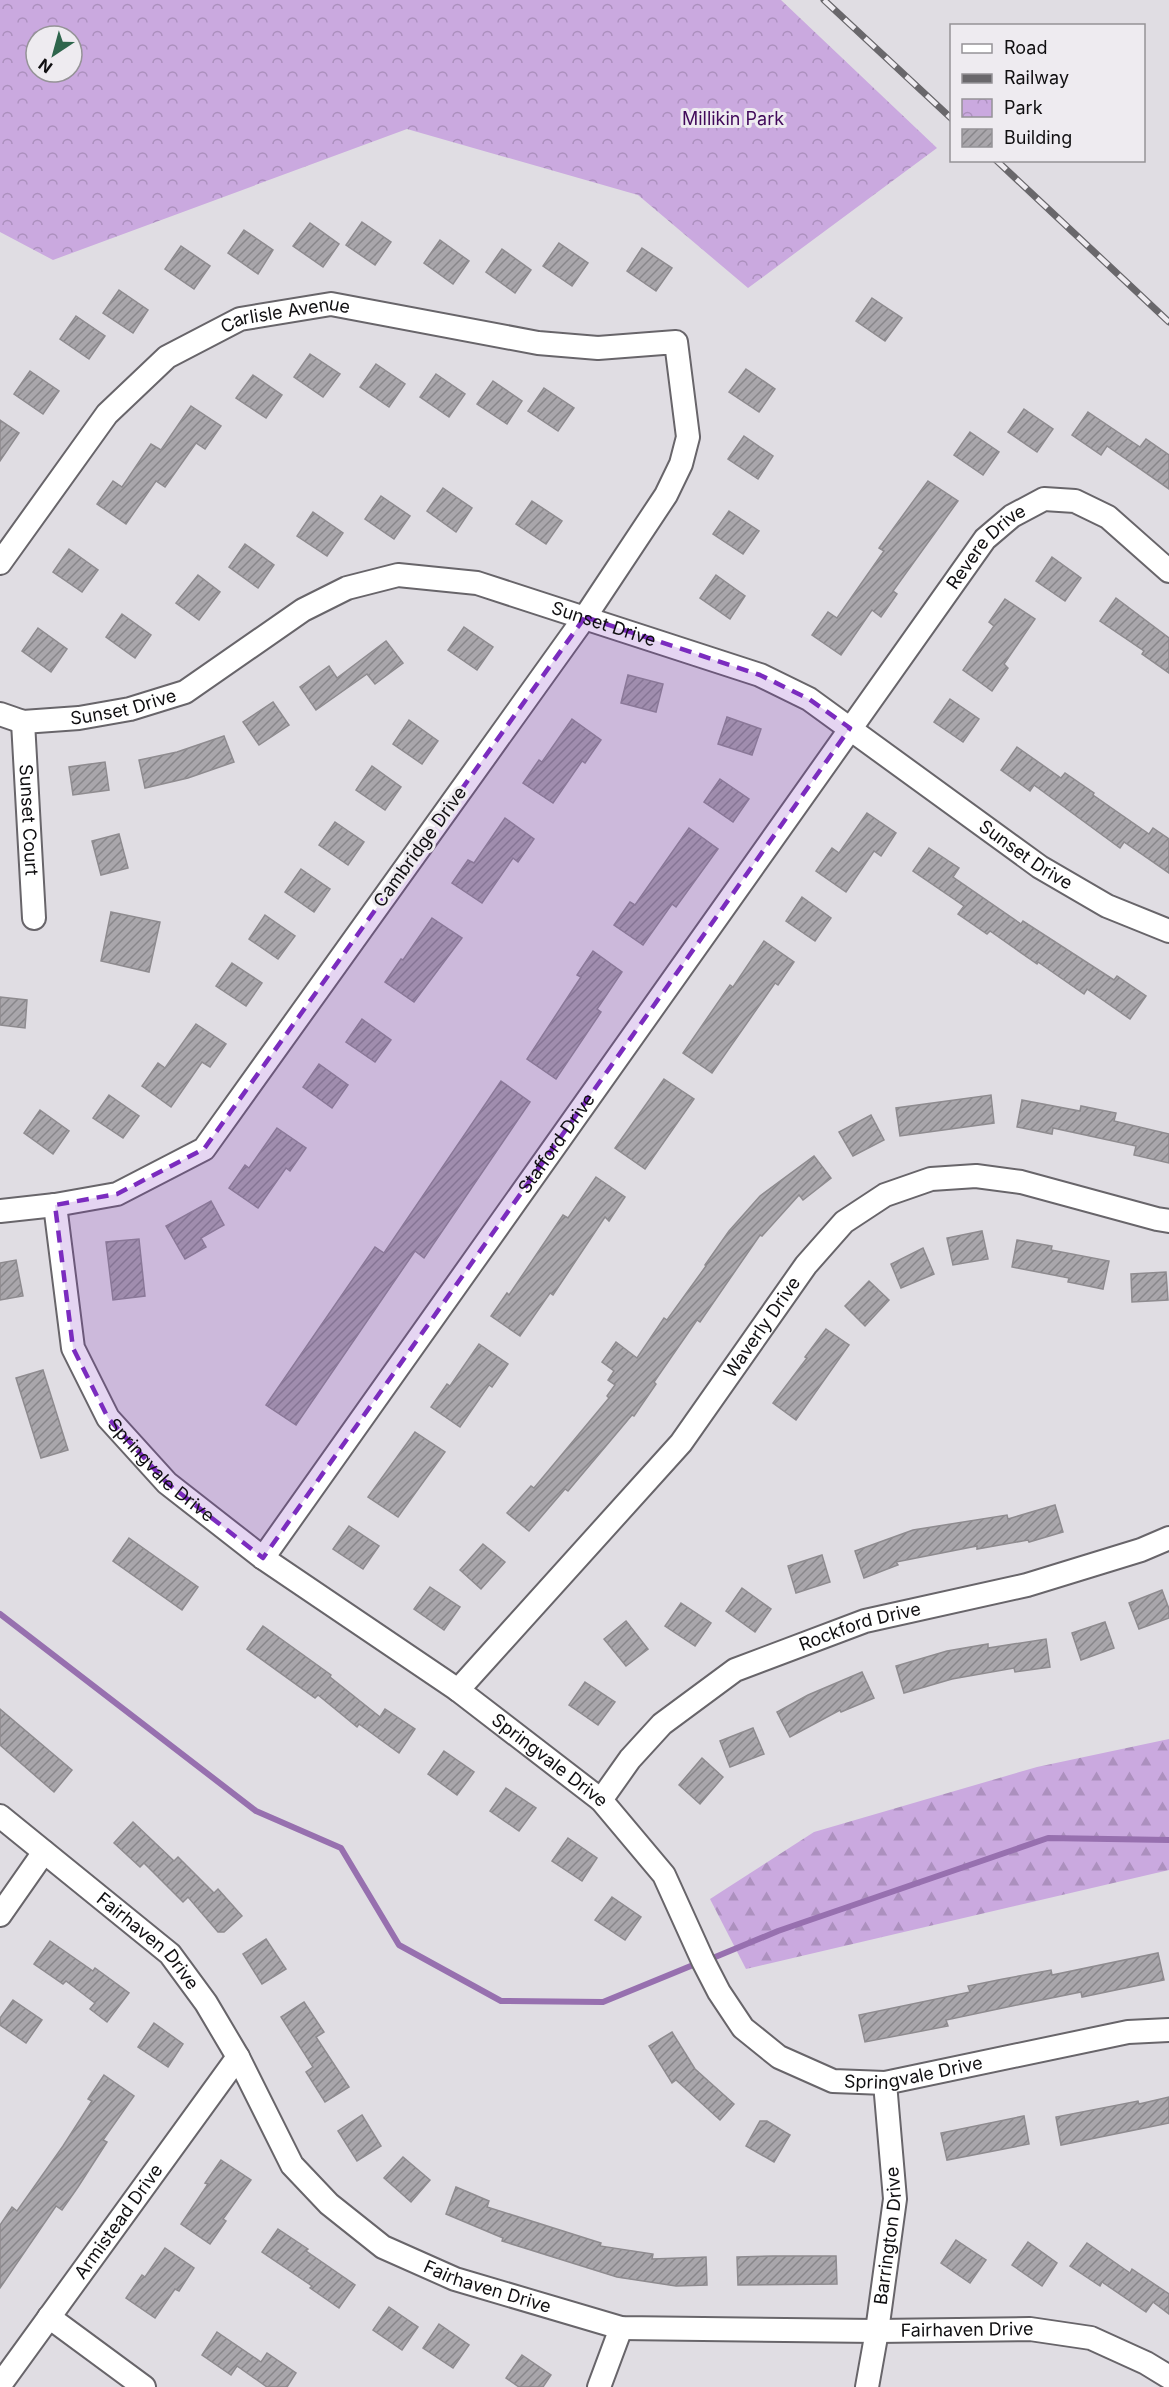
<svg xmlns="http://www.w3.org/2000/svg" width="1169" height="2387" font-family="Inter,sans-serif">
	<defs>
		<pattern id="forest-firs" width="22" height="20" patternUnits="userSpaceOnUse" patternTransform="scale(1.5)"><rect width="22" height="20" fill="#caa9df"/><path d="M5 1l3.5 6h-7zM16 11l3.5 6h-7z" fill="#ac90be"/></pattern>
		<pattern id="park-crowns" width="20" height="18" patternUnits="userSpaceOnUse" patternTransform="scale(1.5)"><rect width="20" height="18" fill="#caa9df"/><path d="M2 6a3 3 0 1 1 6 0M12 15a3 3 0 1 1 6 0" fill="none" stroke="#ac90be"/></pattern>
		<pattern id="building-hatch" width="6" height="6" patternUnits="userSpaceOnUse" patternTransform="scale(1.5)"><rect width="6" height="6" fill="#a9a6ab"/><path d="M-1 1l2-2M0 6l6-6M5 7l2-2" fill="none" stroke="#88868a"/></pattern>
	</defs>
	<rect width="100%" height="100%" fill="#e0dde3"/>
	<polygon fill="url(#forest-firs)" points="1169,1739 1169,1870 746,1969 710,1899 814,1832 1037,1767"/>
	<path fill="url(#park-crowns)" fill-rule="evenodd" d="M0 0H781L937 148 748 288 638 195 407 129 53 260 0 232ZM36 36H72V72H36Z"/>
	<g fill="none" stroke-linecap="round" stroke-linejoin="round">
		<g stroke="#9770af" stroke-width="6">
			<polyline points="0,1614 256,1811 341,1848 399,1945 501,2001 603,2002 698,1963"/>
			<polyline points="708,1960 778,1931 1048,1838 1169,1840"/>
		</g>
	</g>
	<g fill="url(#building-hatch)" stroke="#8e8b8f" stroke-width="1.5">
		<polygon points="362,222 391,242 375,265 346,245"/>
		<polygon points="310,223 339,244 323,267 293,246"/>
		<polygon points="244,230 273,250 258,274 228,253"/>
		<polygon points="440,240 469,261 453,284 424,263"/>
		<polygon points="559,243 588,263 572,286 543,266"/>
		<polygon points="181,246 210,266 194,289 165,269"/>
		<polygon points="642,248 672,268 656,291 627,271"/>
		<polygon points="502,249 531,270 515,293 486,272"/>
		<polygon points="119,290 148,310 133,333 103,313"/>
		<polygon points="872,298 902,318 885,341 856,321"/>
		<polygon points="76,316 105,336 89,359 60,339"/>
		<polygon points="310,354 340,374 323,397 294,377"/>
		<polygon points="376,364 405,384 389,407 360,387"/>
		<polygon points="746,369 775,389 759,412 729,392"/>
		<polygon points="30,371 59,391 43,414 14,394"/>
		<polygon points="436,374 465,394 449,417 420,397"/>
		<polygon points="253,375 282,395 266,418 236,398"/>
		<polygon points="493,381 522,401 507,424 477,404"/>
		<polygon points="544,388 574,408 558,431 528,411"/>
		<polygon points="191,406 221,426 205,449 196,443 165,487 156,481 126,524 97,504 113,481 122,487 151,444 161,450"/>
		<polygon points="1024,409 1053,429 1037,452 1008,432"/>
		<polygon points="1088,412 1140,447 1146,439 1169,455 1169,489 1107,446 1101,455 1072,435"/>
		<polygon points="0,420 19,433 0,461"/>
		<polygon points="970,432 999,452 983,475 954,455"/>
		<polygon points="744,436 773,456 758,479 728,459"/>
		<polygon points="928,481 958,501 893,591 897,594 881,617 872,610 841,655 812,635 828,612 837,618 884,551 879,548"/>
		<polygon points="443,488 472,508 456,532 427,511"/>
		<polygon points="381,496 410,516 394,539 365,519"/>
		<polygon points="532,501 562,521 546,544 516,524"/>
		<polygon points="729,511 759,531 743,554 713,534"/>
		<polygon points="313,512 343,533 327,556 297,536"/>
		<polygon points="245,544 274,565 258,588 229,567"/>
		<polygon points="69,549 98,570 82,592 53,572"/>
		<polygon points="1052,557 1081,578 1065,601 1036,581"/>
		<polygon points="198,575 220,592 199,620 176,603"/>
		<polygon points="716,575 745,596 730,619 700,598"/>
		<polygon points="1116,598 1169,638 1169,673 1142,654 1144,651 1100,621"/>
		<polygon points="1005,599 1035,619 1004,664 1008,668 992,691 963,670 994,626 989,622"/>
		<polygon points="122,614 151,635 135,658 106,637"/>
		<polygon points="464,627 493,647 477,670 448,650"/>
		<polygon points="38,628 67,649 51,672 22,651"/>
		<polygon points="386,641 403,663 375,684 367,674 316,710 300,687 329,666 337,678"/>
		<polygon points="628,675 663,684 656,712 621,703"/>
		<polygon points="950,699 979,719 963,742 934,722"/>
		<polygon points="273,702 289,725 259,745 243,722"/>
		<polygon points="727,717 761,729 752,755 718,744"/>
		<polygon points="572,719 601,740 585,763 582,761 553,803 523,783 539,760 542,762"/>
		<polygon points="409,720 438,741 422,764 393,744"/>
		<polygon points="224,736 234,762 188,778 145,788 139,760 177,752"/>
		<polygon points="1017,747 1061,778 1065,773 1094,793 1093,795 1149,834 1153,828 1169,839 1169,873 1124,842 1120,848 1034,785 1030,791 1001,770"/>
		<polygon points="105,762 109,790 73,795 69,767"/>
		<polygon points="372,766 401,787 385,810 356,790"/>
		<polygon points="720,779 749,799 733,822 704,802"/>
		<polygon points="867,813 896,833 881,856 874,851 846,892 816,871 832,848 839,853"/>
		<polygon points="505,818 534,839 518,862 513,858 482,903 452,883 468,860 474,863"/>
		<polygon points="335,822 364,842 348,865 319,845"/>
		<polygon points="689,828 718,849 676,907 672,904 643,945 614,925 630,902 635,905"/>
		<polygon points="119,834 128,868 101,875 92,841"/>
		<polygon points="929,848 959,868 953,877 1021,924 1023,921 1114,980 1117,976 1146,996 1130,1019 1087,989 1084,994 1038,962 1037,964 990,931 987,934 958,914 964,906 913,871"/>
		<polygon points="301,869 330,889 314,912 285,892"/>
		<polygon points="802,897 831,918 815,941 786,921"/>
		<polygon points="111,912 160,922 149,972 101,961"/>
		<polygon points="265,915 295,936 278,959 249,939"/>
		<polygon points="432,918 462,938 414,1002 385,982 401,959 403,960"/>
		<polygon points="764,941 794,962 778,985 775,983 712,1073 683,1053 730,985 733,987"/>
		<polygon points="593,951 622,972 597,1009 601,1012 556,1079 527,1059 581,977 577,975"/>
		<polygon points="232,963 262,983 246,1006 216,986"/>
		<polygon points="0,997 27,1000 25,1028 0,1025"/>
		<polygon points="362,1019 391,1040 375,1062 346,1042"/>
		<polygon points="196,1024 226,1044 210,1067 202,1062 171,1107 142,1086 158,1063 165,1068"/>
		<polygon points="319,1064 348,1085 332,1108 303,1087"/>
		<polygon points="664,1079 694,1099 645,1169 615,1148"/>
		<polygon points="501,1081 530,1102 424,1258 415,1251 296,1425 266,1405 375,1247 384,1253"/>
		<polygon points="109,1095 139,1116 123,1138 93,1118"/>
		<polygon points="991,1095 994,1123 900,1136 896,1108"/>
		<polygon points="1022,1100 1080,1111 1081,1106 1116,1113 1114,1121 1169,1134 1169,1163 1134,1155 1136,1146 1053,1128 1052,1134 1017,1127"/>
		<polygon points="40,1110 69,1131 53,1154 24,1133"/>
		<polygon points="871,1115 884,1140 853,1156 839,1132"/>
		<polygon points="277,1128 306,1148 290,1171 286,1168 258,1208 229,1188 245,1165 249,1168"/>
		<polygon points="814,1156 831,1178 803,1200 799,1195 762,1236 760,1235 700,1322 697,1320 654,1382 656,1384 634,1416 632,1415 568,1491 565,1489 529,1531 507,1513 531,1486 534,1488 609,1398 607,1396 615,1385 608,1380 614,1371 602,1362 616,1342 637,1358 664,1318 667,1320 706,1266 705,1265 729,1231 760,1196"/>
		<polygon points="596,1177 625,1197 609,1221 605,1217 553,1295 550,1293 520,1336 491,1316 507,1293 509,1295 563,1215 568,1218"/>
		<polygon points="211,1201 224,1225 201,1238 206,1247 185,1259 166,1226"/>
		<polygon points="982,1231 988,1259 953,1265 947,1238"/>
		<polygon points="139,1239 145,1296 113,1300 106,1242"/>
		<polygon points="1017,1240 1052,1246 1051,1250 1109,1261 1103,1289 1068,1282 1069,1278 1012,1267"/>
		<polygon points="923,1248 934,1274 901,1288 891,1264"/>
		<polygon points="16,1260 23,1296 0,1300 0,1263"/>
		<polygon points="1166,1272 1168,1300 1132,1302 1131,1274"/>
		<polygon points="869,1281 889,1300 865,1326 845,1306"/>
		<polygon points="826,1329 849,1345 796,1420 773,1403 807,1358 805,1357"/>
		<polygon points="479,1344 508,1364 492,1387 489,1385 460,1427 431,1407 447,1384 450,1386"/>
		<polygon points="43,1370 68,1450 41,1458 16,1378"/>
		<polygon points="415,1432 445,1452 398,1517 368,1497"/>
		<polygon points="1055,1505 1063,1532 1029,1542 1028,1540 977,1549 977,1546 896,1562 898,1565 864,1578 855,1551 913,1530 1007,1515 1008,1519"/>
		<polygon points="349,1526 379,1546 363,1569 333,1549"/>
		<polygon points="129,1538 198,1587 182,1610 113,1561"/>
		<polygon points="483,1544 505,1562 481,1589 460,1570"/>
		<polygon points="822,1555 830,1582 796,1593 788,1566"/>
		<polygon points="430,1587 460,1607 444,1630 414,1609"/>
		<polygon points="742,1588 771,1609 755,1632 726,1611"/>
		<polygon points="1162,1590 1169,1609 1169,1618 1139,1629 1129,1603"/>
		<polygon points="681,1603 711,1623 695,1646 665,1626"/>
		<polygon points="626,1621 648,1649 626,1666 604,1639"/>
		<polygon points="1105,1622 1114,1648 1081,1660 1072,1633"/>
		<polygon points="263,1626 331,1675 330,1677 380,1717 385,1709 415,1729 399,1753 359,1724 357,1727 318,1695 315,1698 247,1649"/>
		<polygon points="1046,1639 1050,1667 1015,1672 1014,1668 952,1679 904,1693 896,1666 947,1651 988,1644 988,1648"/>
		<polygon points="862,1672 874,1698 841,1712 840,1710 790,1737 777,1712 808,1695"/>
		<polygon points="585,1682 615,1702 598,1725 569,1705"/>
		<polygon points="0,1709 72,1770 54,1792 0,1745"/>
		<polygon points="753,1728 764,1754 730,1767 720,1741"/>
		<polygon points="444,1751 474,1772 457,1795 428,1774"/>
		<polygon points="702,1758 723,1777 700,1804 679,1785"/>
		<polygon points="506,1788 536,1808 519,1831 490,1811"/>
		<polygon points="133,1822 174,1861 178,1857 214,1893 218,1889 242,1916 224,1932 218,1932 188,1897 183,1902 144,1863 140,1867 114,1843"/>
		<polygon points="568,1838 597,1858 582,1881 552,1861"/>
		<polygon points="612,1897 641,1917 625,1940 595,1920"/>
		<polygon points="266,1939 286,1969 262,1984 243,1954"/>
		<polygon points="50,1941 93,1971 95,1968 129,1993 107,2022 90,2009 95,2003 66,1981 63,1984 34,1964"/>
		<polygon points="1158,1953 1164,1980 1082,1997 1081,1992 1022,2004 946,2020 948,2026 865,2042 859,2015 970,1992 968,1986 1003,1979 1051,1970 1052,1975"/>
		<polygon points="13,2000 42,2020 26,2043 0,2025 0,2018"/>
		<polygon points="304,2002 324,2032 316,2037 349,2087 325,2102 306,2072 313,2067 281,2017"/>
		<polygon points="154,2023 183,2044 168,2067 138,2047"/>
		<polygon points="672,2032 695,2069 734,2104 720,2120 676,2080 672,2083 649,2046"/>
		<polygon points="104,2075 134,2096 103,2140 107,2142 78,2187 62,2210 56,2206 0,2288 0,2225 12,2207 17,2211 63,2146 92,2101 88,2099"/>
		<polygon points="1169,2097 1169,2123 1061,2145 1056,2117 1138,2101 1139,2104"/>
		<polygon points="362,2115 381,2146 357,2161 338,2131"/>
		<polygon points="1024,2116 1029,2144 947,2160 941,2133"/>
		<polygon points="760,2121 767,2121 790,2135 774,2162 746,2146"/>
		<polygon points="403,2157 430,2180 411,2202 384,2178"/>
		<polygon points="221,2160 251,2180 223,2219 226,2221 210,2244 181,2224 208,2184 205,2183"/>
		<polygon points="456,2187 489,2201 487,2207 601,2243 600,2246 653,2254 652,2259 706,2257 707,2285 676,2286 617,2277 502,2241 503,2238 446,2214"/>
		<polygon points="278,2229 308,2249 306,2251 355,2285 339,2308 310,2288 312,2286 262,2252"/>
		<polygon points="956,2240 986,2260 970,2283 941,2263"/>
		<polygon points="1028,2242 1057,2263 1042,2286 1012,2265"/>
		<polygon points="1087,2243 1130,2273 1132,2269 1169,2294 1169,2314 1153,2302 1146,2312 1102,2282 1100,2286 1070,2266"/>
		<polygon points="165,2248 194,2268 179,2291 175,2289 155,2318 126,2298 142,2275 145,2277"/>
		<polygon points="773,2256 836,2256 837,2284 738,2285 737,2257"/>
		<polygon points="389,2307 418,2327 402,2350 373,2330"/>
		<polygon points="439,2324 469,2345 453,2368 423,2348"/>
		<polygon points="217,2332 261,2362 267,2353 296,2373 287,2387 267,2387 237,2366 231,2375 202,2355"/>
		<polygon points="522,2355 551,2375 543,2387 519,2387 506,2378"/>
	</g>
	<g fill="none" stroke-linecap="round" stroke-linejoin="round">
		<g stroke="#68656a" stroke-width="26">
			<g id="minor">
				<path id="s1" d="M0 563 107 414 167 357 240 319 331 304 538 343 598 348 676 342 688 437 681 464 666 495 585 617 204 1149 117 1194 55 1205 0 1211"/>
				<path id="s2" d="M0 714 23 722 79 718 130 709 185 692 303 610 347 588 398 575 477 583 760 675 809 699 1040 867 1107 906 1169 931"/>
				<path id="s3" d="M23 722 34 918"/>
				<path id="s4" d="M55 1205 73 1348 108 1418 167 1483 263 1558 458 1690 601 1800 664 1875 703 1961 719 1992 743 2028 779 2057 833 2081 885 2083 1128 2032 1169 2030"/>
				<path id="s5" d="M263 1558 985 539 1012 516 1044 499 1075 501 1108 517 1169 571"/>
				<path id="s6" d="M458 1690 681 1443 806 1265 844 1222 885 1195 931 1179 976 1176 1021 1182 1157 1219 1169 1221"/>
				<path id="s7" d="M601 1800 630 1759 662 1724 735 1670 865 1621 1027 1585 1141 1550 1169 1538"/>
				<path id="s8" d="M0 1816 170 1954 206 2003 238 2057 292 2165 329 2204 383 2247 455 2279 621 2328 877 2331 1030 2329 1091 2338 1146 2363 1169 2377"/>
				<polyline points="0,1915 44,1852"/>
				<polyline points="49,2317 144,2387"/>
				<path id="s9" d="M0 2385 238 2057"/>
				<polyline points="599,2387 621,2328"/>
				<path id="s10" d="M867 2387 877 2331 895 2199 885 2083"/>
			</g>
		</g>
		<use href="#minor" stroke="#fff" stroke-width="22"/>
		<g stroke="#69676b" stroke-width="7">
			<g id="rail">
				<polyline points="824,0 952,119"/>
				<polyline points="996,160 1169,322"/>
			</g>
		</g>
		<use href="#rail" stroke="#eeebf0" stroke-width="4.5" stroke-dasharray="14" stroke-linecap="butt"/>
	</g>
	<path fill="#7b2cbf" fill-opacity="0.2" stroke="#7b2cbf" stroke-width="4.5" stroke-dasharray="12 8" stroke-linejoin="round" d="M585 617 760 675 809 699 850 728 263 1558 167 1483 108 1418 73 1348 55 1205 117 1194 204 1149Z"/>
	<g text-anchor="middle" stroke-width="6" stroke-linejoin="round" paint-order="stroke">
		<g font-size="18" fill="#410a5a" stroke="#eeebf0">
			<text x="733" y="125">Millikin Park</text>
		</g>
		<g font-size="18" fill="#100f11" stroke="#eeebf0">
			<text dy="6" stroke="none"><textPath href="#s1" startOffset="394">Carlisle Avenue</textPath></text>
			<text dy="6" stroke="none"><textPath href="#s5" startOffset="1244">Revere Drive</textPath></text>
			<text dy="6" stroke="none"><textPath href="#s2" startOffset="648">Sunset Drive</textPath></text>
			<text dy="6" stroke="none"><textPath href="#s2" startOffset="126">Sunset Drive</textPath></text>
			<text dy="6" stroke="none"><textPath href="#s3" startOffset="98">Sunset Court</textPath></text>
			<text transform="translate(420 847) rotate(-54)" y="6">Cambridge Drive</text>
			<text dy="6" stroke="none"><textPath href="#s2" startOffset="1134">Sunset Drive</textPath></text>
			<text dy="6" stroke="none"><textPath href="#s5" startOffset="508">Stafford Drive</textPath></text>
			<text dy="6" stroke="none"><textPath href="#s6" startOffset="474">Waverly Drive</textPath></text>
			<text dy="6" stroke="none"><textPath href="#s4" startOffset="297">Springvale Drive</textPath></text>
			<text dy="6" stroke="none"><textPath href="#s7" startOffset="321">Rockford Drive</textPath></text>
			<text dy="6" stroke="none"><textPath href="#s4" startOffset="783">Springvale Drive</textPath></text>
			<text dy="6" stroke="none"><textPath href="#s8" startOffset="194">Fairhaven Drive</textPath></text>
			<text dy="6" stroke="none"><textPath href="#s4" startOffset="1305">Springvale Drive</textPath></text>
			<text dy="6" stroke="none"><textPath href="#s9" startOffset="202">Armistead Drive</textPath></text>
			<text dy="6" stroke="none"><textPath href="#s10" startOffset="153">Barrington Drive</textPath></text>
			<text dy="6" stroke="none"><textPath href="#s8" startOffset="698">Fairhaven Drive</textPath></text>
			<text dy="6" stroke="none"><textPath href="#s8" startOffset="1184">Fairhaven Drive</textPath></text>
		</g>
	</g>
	<rect x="950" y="24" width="195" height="138" fill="#eeebf0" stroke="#959397" stroke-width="1.5"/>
	<rect x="962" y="44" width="30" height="9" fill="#ffffff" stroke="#959397" stroke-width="1.5"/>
	<text x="1004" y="54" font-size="18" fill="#100f11">Road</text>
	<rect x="962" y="74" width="30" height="9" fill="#69676b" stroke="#959397" stroke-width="1.5"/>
	<text x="1004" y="84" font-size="18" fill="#100f11">Railway</text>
	<rect x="962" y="99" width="30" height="18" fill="url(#park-crowns)" stroke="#959397" stroke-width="1.5"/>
	<text x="1004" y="114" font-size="18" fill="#100f11">Park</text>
	<rect x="962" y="129" width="30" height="18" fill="url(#building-hatch)" stroke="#959397" stroke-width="1.5"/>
	<text x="1004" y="144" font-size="18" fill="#100f11">Building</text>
	<g transform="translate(54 54) rotate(216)"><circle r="28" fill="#eeebf0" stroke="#959397" stroke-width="1.5"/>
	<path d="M0-4.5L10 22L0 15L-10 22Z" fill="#2e654c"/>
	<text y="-9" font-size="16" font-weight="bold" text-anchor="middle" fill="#100f11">N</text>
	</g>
</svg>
